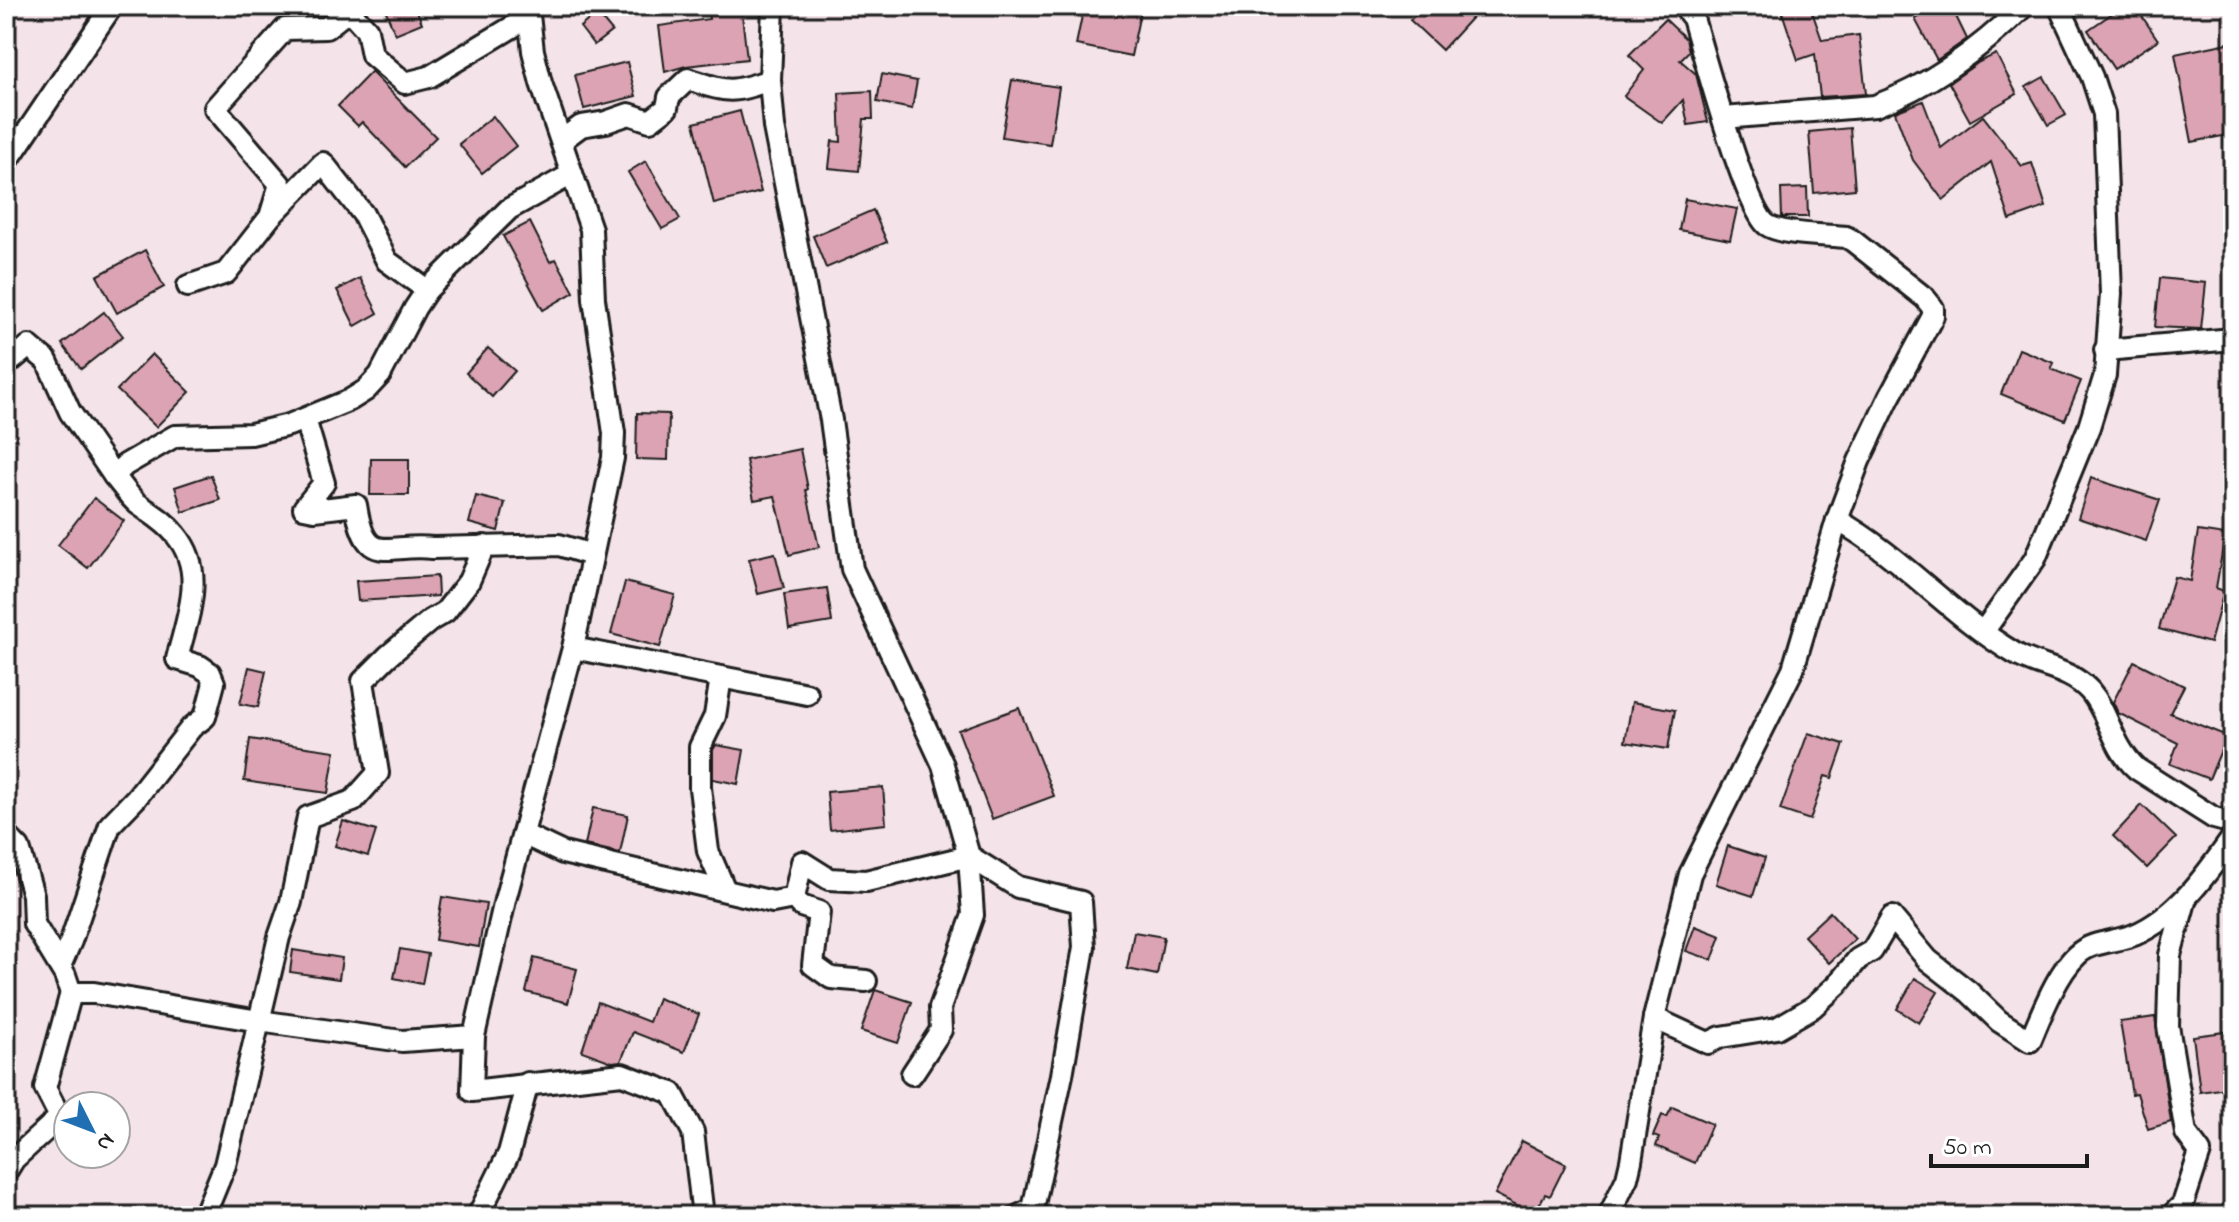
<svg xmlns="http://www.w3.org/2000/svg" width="2239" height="1222" font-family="'Indie Flower',sans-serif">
	<rect width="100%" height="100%" fill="#f4e3e8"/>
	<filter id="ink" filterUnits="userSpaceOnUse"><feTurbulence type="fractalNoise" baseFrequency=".0125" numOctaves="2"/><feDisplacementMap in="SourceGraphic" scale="16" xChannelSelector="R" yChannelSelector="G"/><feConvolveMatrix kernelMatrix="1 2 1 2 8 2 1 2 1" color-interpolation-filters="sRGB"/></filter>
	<g filter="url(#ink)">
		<g fill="#dba3b3" stroke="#1c1c1c" stroke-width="2">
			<polygon points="384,6 415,6 422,23 395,34"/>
			<polygon points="707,6 741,6 747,59 686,66 665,72 659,26 709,19"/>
			<polygon points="1084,6 1104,6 1140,13 1131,56 1076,45"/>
			<polygon points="1424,6 1466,6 1475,14 1442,50 1410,20"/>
			<polygon points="1800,6 1810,6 1822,40 1859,35 1866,94 1820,97 1815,54 1798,60 1782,12"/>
			<polygon points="1940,6 1951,6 1967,39 1937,60 1915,19"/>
			<polygon points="2123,6 2135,6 2158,40 2114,69 2088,30"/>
			<polygon points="597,13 612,31 594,45 580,27"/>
			<polygon points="1665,19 1686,39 1689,51 1680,60 1696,74 1708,122 1688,125 1683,100 1662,123 1624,96 1644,70 1629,55"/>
			<polygon points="2233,42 2233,134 2192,142 2175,54"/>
			<polygon points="1996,54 2017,94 1970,121 1949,83 1979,62"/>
			<polygon points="627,62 636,96 584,109 575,75"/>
			<polygon points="371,72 436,137 405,167 362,122 358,126 338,106"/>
			<polygon points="882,74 917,81 912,109 877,102"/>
			<polygon points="2044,77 2066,115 2048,125 2026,87"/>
			<polygon points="1012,80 1059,87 1050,144 1002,137"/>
			<polygon points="872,91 873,119 864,119 859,171 829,168 832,141 841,142 839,93"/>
			<polygon points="1923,101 1941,148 1983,116 2022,166 2032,163 2046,207 2010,220 1991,162 1943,200 1913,160 1895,112"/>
			<polygon points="740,111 761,192 714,204 694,123"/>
			<polygon points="493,116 516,146 482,173 459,144"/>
			<polygon points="1850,128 1855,189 1814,193 1809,132"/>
			<polygon points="646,161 680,219 662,229 628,172"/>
			<polygon points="1807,188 1808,217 1782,217 1781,189"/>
			<polygon points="1685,199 1737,209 1730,240 1679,230"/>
			<polygon points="873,210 887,242 826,268 813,236"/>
			<polygon points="530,222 550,262 556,259 574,292 543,310 503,236"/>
			<polygon points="145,250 164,287 117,313 97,276"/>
			<polygon points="360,278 378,313 355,326 337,290"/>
			<polygon points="2160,278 2206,283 2201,329 2155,327"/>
			<polygon points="104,312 123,336 81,369 62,344"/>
			<polygon points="488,348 515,371 492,397 466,373"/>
			<polygon points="2019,349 2054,363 2051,369 2081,381 2065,420 2001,394"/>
			<polygon points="152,354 190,392 156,427 117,390"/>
			<polygon points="637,413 669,414 668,460 636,459"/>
			<polygon points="800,449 808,489 806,490 819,547 789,555 775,496 754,500 746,460"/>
			<polygon points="371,459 409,459 409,495 370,495"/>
			<polygon points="211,475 220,500 183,512 175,487"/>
			<polygon points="2091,478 2160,500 2146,541 2078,518"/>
			<polygon points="476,496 505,503 498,531 469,523"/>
			<polygon points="94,498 124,521 88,568 58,545"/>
			<polygon points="2198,531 2225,535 2216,588 2224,591 2210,643 2159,629 2174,577 2190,581"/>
			<polygon points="775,553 784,588 758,594 749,559"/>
			<polygon points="437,576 438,596 358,601 356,581"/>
			<polygon points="625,582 675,595 660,647 611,634"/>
			<polygon points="827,588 832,622 789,629 784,594"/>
			<polygon points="2134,661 2184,686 2170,713 2227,736 2209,779 2170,764 2178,743 2118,713 2113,702"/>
			<polygon points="249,667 266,671 258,707 240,704"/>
			<polygon points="1632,702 1675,710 1668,749 1625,742"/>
			<polygon points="1019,708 1054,796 992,819 958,730"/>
			<polygon points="1808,733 1844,744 1832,778 1825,776 1810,820 1780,810"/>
			<polygon points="250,739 335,751 328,793 244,781"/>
			<polygon points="716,745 744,750 738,784 713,779 713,750"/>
			<polygon points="883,787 886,824 830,830 827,792"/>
			<polygon points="2142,805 2176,838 2147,868 2113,836"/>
			<polygon points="593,808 628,815 620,853 585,845"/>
			<polygon points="343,821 376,831 368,856 335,846"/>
			<polygon points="1728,846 1765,858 1753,896 1716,884"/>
			<polygon points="442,897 486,904 479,947 435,940"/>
			<polygon points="1830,912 1855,939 1829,963 1804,936"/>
			<polygon points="1695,926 1721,936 1712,960 1686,951"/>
			<polygon points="1134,932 1164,937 1157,975 1127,969"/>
			<polygon points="400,949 428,954 422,984 394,978"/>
			<polygon points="293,950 342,958 339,979 290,972"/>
			<polygon points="534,958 577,969 568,1003 526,992"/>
			<polygon points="1915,978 1938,992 1919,1023 1897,1009"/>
			<polygon points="875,990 912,1002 898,1043 861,1031"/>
			<polygon points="658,998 699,1014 684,1052 633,1032 621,1061 612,1062 582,1051 598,1002 649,1022"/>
			<polygon points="2155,1017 2171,1122 2148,1129 2137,1093 2132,1094 2120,1022"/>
			<polygon points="2233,1031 2233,1087 2200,1092 2193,1036"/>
			<polygon points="1672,1107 1712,1124 1695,1163 1656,1146 1659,1138 1653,1136 1662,1115 1667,1117"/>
			<polygon points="1522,1141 1566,1164 1550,1196 1545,1194 1534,1214 1495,1194"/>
		</g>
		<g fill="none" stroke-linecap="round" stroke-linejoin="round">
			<g stroke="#1c1c1c" stroke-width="26">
				<g id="minor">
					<polyline points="528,6 533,51 541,83 591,229 594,299 614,433 613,458 573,648 505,900 474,1036 472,1091 622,1074 672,1093 693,1132 703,1216"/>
					<polyline points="773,6 770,80 774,127 831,420 852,569 943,765 969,856 1018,887 1081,902 1084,947 1062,1075 1033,1209 1018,1216"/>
					<path d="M1723 118 1875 106C1932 85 1981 48 2024 6"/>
					<path d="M562 140 581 126 606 122 629 114 650 121 667 108 669 97 688 79C728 92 729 94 770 80"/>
					<polyline points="6,163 112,6"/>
					<polyline points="272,215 323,163 363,214 387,261 427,290"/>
					<polyline points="188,286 226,273 270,217 280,184 215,108 285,29 326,28 349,10 367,30 372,55 405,83 429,77 529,17"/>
					<polyline points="2105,350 2233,339"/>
					<polyline points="6,365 29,346 47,361 70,412 114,476 125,465 175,436 251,434 289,425 350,400 366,390 380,375 415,308 427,290 509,209 572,174"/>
					<path d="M305 419 324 483 304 508 314 510 356 505C366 570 387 542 433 548L559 545 592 555"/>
					<path d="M1837 520C1902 556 1950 615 2014 653 2038 668 2069 668 2090 691 2109 713 2112 747 2137 769L2214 818 2233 823"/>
					<polyline points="1983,632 2035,559 2089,427 2105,375 2111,294 2104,114 2092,77 2059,6"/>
					<polyline points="573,648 807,694"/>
					<polyline points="721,677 715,716 700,747 700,788 708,851 725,890"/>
					<polyline points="523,834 563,853 773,902 794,898 802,862 829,879 866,881 969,856 973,915 940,1008 941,1030 912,1074"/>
					<polyline points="6,835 19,848 33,895 34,924 65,975 71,993"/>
					<polyline points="794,898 801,906 819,912 813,965 831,978 866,981"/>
					<path d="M60 966 71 941 110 825 136 798 191 728 205 717 214 683 210 673 200 666 177 659C187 618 207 572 176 535 166 522 152 514 138 504 129 497 122 485 114 476"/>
					<path d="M1654 1018 1708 1043 1721 1037 1777 1028 1813 1007 1837 985 1858 959 1872 951 1892 917 1928 960 1969 992 1999 1021 2030 1041C2040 1017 2057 973 2077 955 2091 941 2116 942 2134 935 2177 917 2207 874 2233 837"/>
					<polyline points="6,1172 14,1159 60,1117 45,1088 71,993 94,993 259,1021 402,1041 474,1036"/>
					<polyline points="204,1216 225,1165 279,937 291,902 308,817 353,801 378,773 363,681 388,656 431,620 445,612 469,581 484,546"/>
					<polyline points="478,1216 509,1153 528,1083"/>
					<path d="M1609 1216 1627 1178 1631 1161 1654 1018 1690 874 1793 669 1837 520 1859 461 1889 398 1933 316V308L1925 298 1853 241 1846 237C1827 235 1781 235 1767 225 1746 210 1703 52 1693 18L1683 6"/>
					<polyline points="2171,1216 2183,1204 2200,1152 2186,1133 2168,1026 2170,955 2186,898"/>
				</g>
			</g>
			<use href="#minor" stroke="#fff" stroke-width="20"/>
		</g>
	</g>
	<rect width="2239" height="1222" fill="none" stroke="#fff" stroke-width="32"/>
	<rect x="16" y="16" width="2207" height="1190" fill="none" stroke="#1c1c1c" stroke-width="3" filter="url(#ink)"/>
	<g transform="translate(92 1130) rotate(132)"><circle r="38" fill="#ffffff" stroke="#a4a4a4" stroke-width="2"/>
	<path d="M0-6L14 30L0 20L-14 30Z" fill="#1f6fb2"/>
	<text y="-12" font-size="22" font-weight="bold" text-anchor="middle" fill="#1c1c1c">N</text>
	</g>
	<path d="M1931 1154v12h156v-12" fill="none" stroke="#1c1c1c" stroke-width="4"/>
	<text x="1943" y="1154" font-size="24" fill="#1c1c1c" stroke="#ffffff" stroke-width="6" paint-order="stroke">50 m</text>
</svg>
